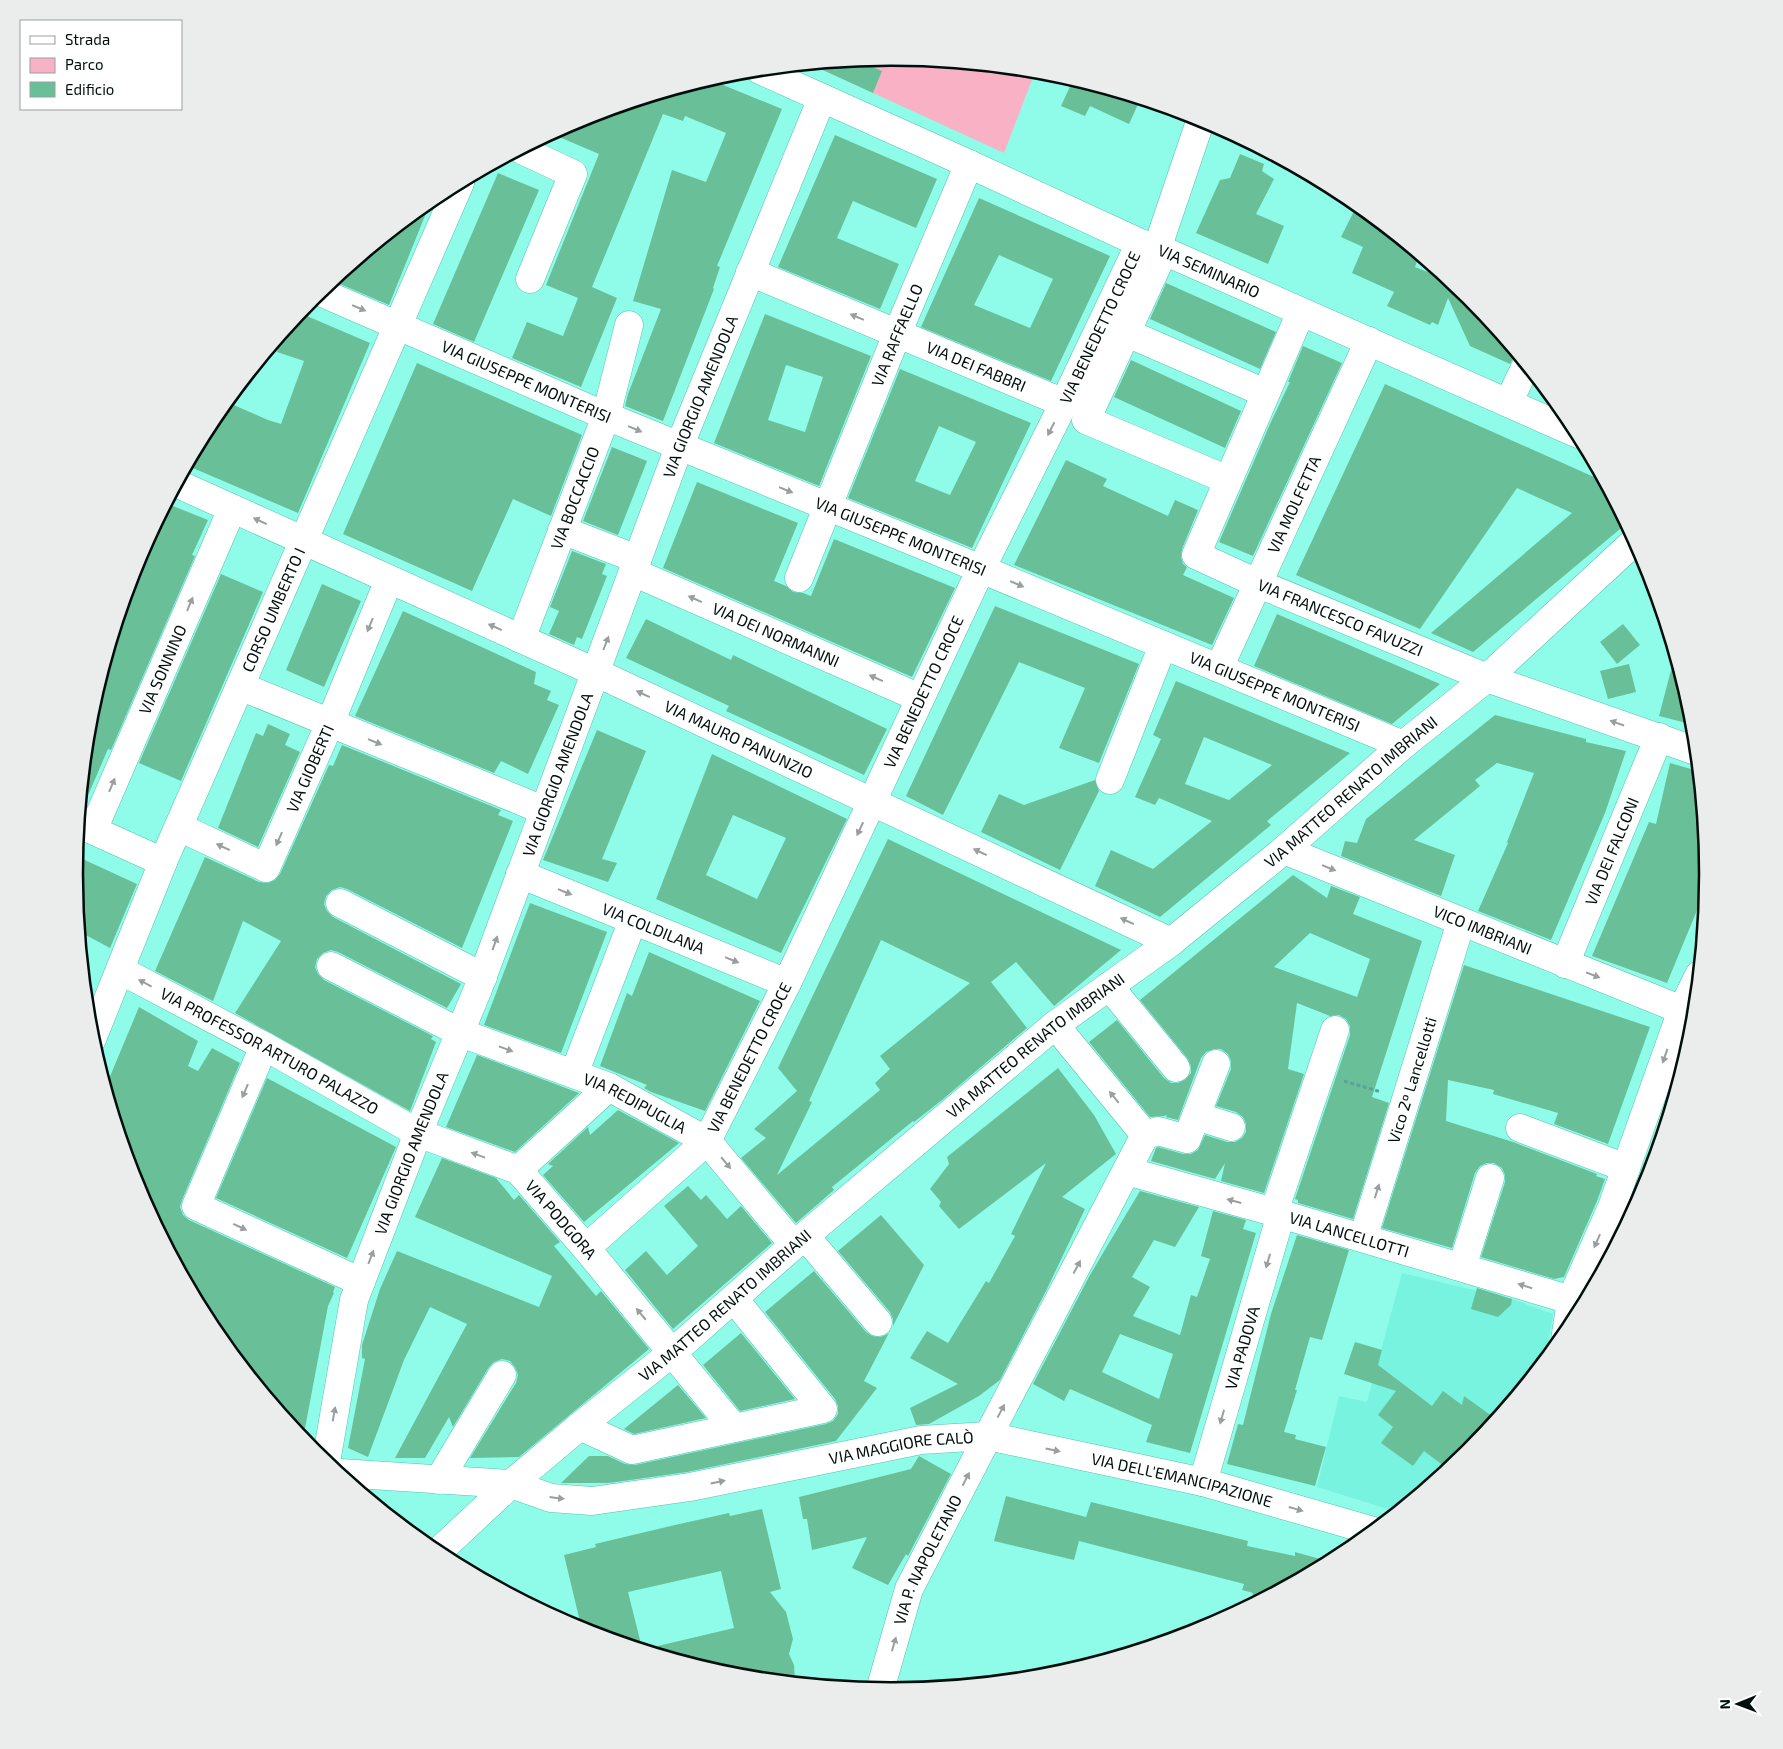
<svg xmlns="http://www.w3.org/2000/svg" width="1783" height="1749" font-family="'Exo 2',sans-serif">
	<rect width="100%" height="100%" fill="#8ffcea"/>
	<polygon fill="#78f3df" points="1402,1273 1512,1299 1553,1314 1545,1360 1469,1452 1397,1512 1317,1487 1339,1396 1367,1402"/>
	<polygon fill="#f9b2c5" points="891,58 1035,72 1004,153 812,65"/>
	<g fill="#69c098" fill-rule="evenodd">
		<polygon points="859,61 882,71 873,93 812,65"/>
		<polygon points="711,80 782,109 717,266 720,267 713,288 714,289 663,421 625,406 628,394 661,309 633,301 672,170 706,182 726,133 685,116 683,121 663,114 592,287 617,298 581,387 512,358 527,322 563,336 578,298 546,285 599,154 552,134 579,120"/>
		<polygon points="1073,80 1140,100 1129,124 1090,106 1085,116 1061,106"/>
		<polygon points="835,135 937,179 916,228 853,201 837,238 899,264 880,309 778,267"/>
		<polygon points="1240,154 1264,164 1262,171 1274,179 1256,214 1284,226 1268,264 1196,233 1220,180 1230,178"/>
		<polygon points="498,173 539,190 474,342 433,324"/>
		<path d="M979 198 1110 256 1051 381 921 327ZM999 255 1053 279 1030 328 974 305Z"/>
		<polygon points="431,201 389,305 333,281"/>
		<polygon points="1357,205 1419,256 1415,267 1438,276 1434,268 1469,297 1516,354 1510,364 1470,346 1448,298 1438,325 1432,322 1430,325 1387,306 1394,292 1352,273 1363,247 1341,237"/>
		<polygon points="1166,283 1276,332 1260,369 1150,319"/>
		<polygon points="300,313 370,343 298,513 188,466 212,420 227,402 268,420 281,424 304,361 277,352 279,345 276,343"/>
		<path d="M765 314 871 356 819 486 714 443ZM786 365 823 377 805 432 768 420Z"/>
		<polygon points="1303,346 1342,363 1253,556 1219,542 1270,424 1290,382 1288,382"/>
		<polygon points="1131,360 1241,411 1225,448 1114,397"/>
		<polygon points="417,363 582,435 551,516 513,499 472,591 343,534"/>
		<path d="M900 369 1031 423 972 548 848 498ZM939 426 976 442 950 495 915 481Z"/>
		<polygon points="1385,384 1603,481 1626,524 1473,652 1431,633 1572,513 1517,488 1420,629 1296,575"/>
		<polygon points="612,447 647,461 618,535 583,521"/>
		<polygon points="1066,460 1107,479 1103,486 1168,516 1175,500 1198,510 1182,549 1181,557 1183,564 1187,567 1183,575 1234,598 1212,645 1014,565"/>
		<polygon points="697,482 798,523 774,581 786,586 793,592 803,593 811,596 834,539 955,588 912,677 663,568"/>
		<polygon points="168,504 208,520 192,555 195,556 111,750 108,749 86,800 82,799 90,715 137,562"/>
		<polygon points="572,551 606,564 602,574 607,576 582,639 577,637 574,645 549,634 559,611 550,607"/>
		<polygon points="221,574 263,592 181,781 139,763"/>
		<polygon points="322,584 361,601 324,687 286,670"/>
		<polygon points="995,606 1139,664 1099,763 1059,748 1085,688 1019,662 943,815 906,796"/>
		<polygon points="403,611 536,672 534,684 551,691 547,700 559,705 528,774 501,761 494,773 355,716"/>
		<polygon points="1277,614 1440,684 1392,724 1254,666"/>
		<polygon points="646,619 731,660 733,655 887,729 864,775 726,711 729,706 626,658"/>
		<polygon points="1623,624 1640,645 1617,664 1600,642"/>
		<polygon points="1675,655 1693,715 1694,725 1659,716"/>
		<polygon points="1629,664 1636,692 1608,699 1600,671"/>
		<path d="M1176 681 1350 753 1267 821 1271 825 1160 917 1095 886 1111 850 1153 869 1212 821 1159 798 1155 805 1135 797 1161 739 1153 735ZM1204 737 1272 765 1229 800 1185 784Z"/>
		<polygon points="1495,715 1586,739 1586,742 1626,751 1605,813 1551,940 1478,911 1508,843 1507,842 1534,773 1497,763 1475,780 1480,786 1414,840 1455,855 1441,896 1341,856 1345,841 1357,843 1366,819"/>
		<polygon points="268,724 290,734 285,745 300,752 258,847 218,828 256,733 263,736"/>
		<polygon points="597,730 646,751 602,859 617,863 608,882 543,860"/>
		<polygon points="342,745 501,810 498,815 513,821 462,948 347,889 340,887 332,890 326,896 324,904 327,911 333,917 461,984 447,1008 338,952 331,950 323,953 317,959 315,967 318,974 324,980 433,1036 431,1039 436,1042 410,1111 235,1013 281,941 243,921 213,1001 155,971 205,857 259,882 268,883 275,880 280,874 329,765 333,766"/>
		<path d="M712 754 847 819 781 953 656 899ZM733 815 786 838 757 899 706 875Z"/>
		<polygon points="1670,763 1698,771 1708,875 1707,886 1667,983 1592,956 1649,822 1656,824"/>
		<polygon points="1095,780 1099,791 1060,870 981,832 999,794 1024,805"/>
		<path d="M888 839 1121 950 1054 1006 1016 962 991 982 1027 1028 942 1100 914 1122 913 1121 832 1187 834 1190 796 1223 741 1158 766 1138 754 1129 797 1091 778 1068ZM881 940 970 983 880 1056 890 1069 875 1083 880 1090 777 1175 812 1102 809 1101Z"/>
		<polygon points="76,856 137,884 110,948 80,932 74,874"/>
		<path d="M1293 875 1327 898 1331 886 1360 897 1353 914 1422 941 1372 1097 1389 1103 1353 1219 1298 1203V1200L1295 1199 1350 1035V1026L1346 1019 1339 1015 1330 1016 1297 1003 1288 1069 1304 1074 1264 1193 1221 1181 1225 1163 1215 1179 1151 1161 1156 1148 1158 1147 1183 1154H1191L1198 1150 1205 1135 1227 1142H1235L1242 1138 1246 1132V1124L1243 1117 1236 1112 1216 1106 1231 1069V1061L1228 1054 1221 1049H1214L1206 1052 1201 1058 1178 1120 1166 1117 1167 1115 1164 1116 1150 1117 1089 1042 1117 1020 1164 1078 1171 1083H1178L1185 1080 1191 1073V1066L1188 1059 1140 1000ZM1310 933 1370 959 1357 997 1274 967Z"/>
		<polygon points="530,903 607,932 561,1053 484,1025"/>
		<polygon points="649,952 760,1001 705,1111 651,1092 644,1088 647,1085 600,1066 627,993 632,996"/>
		<polygon points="1464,965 1650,1027 1608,1144 1554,1124 1558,1113 1493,1094 1494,1090 1448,1080 1446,1121 1513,1142 1597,1174 1596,1176 1605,1179 1597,1201 1564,1277 1554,1279 1481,1257 1505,1182 1505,1175 1502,1168 1494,1163 1487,1163 1480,1166 1475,1173 1452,1248 1382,1228"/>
		<polygon points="139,1007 198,1041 188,1066 198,1071 212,1048 240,1063 182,1200 180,1207 183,1215 189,1220 335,1287 333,1292 334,1293 328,1306 303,1439 212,1328 137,1187 106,1086"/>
		<polygon points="477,1055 550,1082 579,1093 515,1152 446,1127"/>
		<polygon points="1058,1068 1094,1115 1116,1154 1062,1197 1085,1209 1046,1291 1000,1380 979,1396 929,1424 916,1425 910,1408 958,1384 910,1358 927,1331 948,1343 986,1281 989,1283 1015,1236 1011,1234 1046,1163 959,1229 939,1206 941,1202 930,1189 949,1164 947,1157"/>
		<polygon points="267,1078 396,1147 347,1258 216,1198"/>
		<polygon points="618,1110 679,1143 584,1222 543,1175 553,1166 548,1164 588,1127 590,1135"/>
		<polygon points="442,1158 496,1178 514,1200 519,1195 560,1242 554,1246 596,1296 601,1291 649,1349 519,1457 470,1458 516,1383 518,1375 515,1367 510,1361 502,1359 494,1362 489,1367 453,1427 449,1417 425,1458 395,1458 467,1324 430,1307 404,1360 368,1457 348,1448 365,1359 362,1358 362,1345 380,1289 397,1251 539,1307 552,1276 415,1217"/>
		<polygon points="688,1186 701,1200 706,1195 727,1219 741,1206 772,1243 673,1329 625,1270 646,1251 667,1275 698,1246 664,1206"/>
		<path d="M1140 1191 1199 1207 1175 1247 1154 1240 1132 1277 1150 1287 1133 1316 1180 1335 1191 1295 1197 1297 1210 1259 1201 1256 1213 1211 1246 1220 1243 1229 1256 1233 1190 1453 1146 1442 1152 1425 1070 1389 1064 1401 1033 1384 1090 1275ZM1120 1334 1173 1354 1159 1399 1102 1372Z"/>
		<polygon points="881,1215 924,1265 893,1326 893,1319 890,1312 838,1251"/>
		<polygon points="1297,1235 1349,1250 1322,1340 1310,1337 1295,1390 1297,1390 1284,1432 1296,1435 1295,1439 1326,1447 1315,1486 1227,1464 1238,1424 1243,1425 1271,1314"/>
		<polygon points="1617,1235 1620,1236 1600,1273"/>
		<polygon points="814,1271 866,1332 872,1336 880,1337 888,1334 890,1331 864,1381 877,1388 836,1441 687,1472 609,1483 561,1483 589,1456 608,1456 625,1464 635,1465 826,1424 833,1421 838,1414 838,1406 835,1399 765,1312"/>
		<polygon points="1477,1288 1512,1299 1511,1305 1498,1317 1471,1309"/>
		<polygon points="741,1333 795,1399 740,1411 703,1365"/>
		<polygon points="1355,1342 1382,1350 1378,1365 1432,1406 1443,1391 1462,1405 1464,1396 1496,1419 1469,1452 1448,1469 1424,1451 1413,1466 1381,1443 1393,1427 1378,1415 1396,1391 1344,1374"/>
		<polygon points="678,1385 706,1418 634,1434 624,1429"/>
		<polygon points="919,1456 951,1474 908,1556 906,1554 888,1585 852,1568 867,1537 812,1550 807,1519 803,1519 799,1497 911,1469"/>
		<polygon points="1006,1496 1086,1517 1091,1502 1248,1541 1247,1546 1295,1556 1295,1552 1331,1562 1250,1605 1253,1593 1242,1590 1244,1584 1079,1541 1074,1560 994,1541"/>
		<polygon points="762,1509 781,1589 770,1592 786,1612 793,1639 789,1654 794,1665 795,1682 732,1676 645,1649 734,1628 721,1571 628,1592 642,1648 582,1630 564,1555 596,1547 595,1544 675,1525 729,1513 730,1516"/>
	</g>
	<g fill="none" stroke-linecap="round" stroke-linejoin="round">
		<g stroke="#53c1b1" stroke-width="29">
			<g id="minor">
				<path id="s1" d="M760 70 969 164 1140 243 1164 251 1578 434"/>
				<polyline points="522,150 573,174 530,279"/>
				<polyline points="1157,249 1201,119"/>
				<polyline points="1164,251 1086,420 1228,480"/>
				<path id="s2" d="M750 272 1064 403"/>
				<path id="s3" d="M320 292 606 416 981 569 1403 745"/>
				<path id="s4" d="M1301 312 1196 555 1259 584 1487 678 1696 751"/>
				<polyline points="1127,333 1265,393"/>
				<polyline points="1508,403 1526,366"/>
				<path id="s5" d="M178 484 595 672 1171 942"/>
				<polyline points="562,530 637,559"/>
				<path id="s6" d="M633 572 920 698"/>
				<path id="s7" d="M799 578 897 334 969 164"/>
				<path id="s8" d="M521 639 606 416 629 325"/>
				<path id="s9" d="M1219 668 1369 341"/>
				<polyline points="240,686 543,810"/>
				<polyline points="1110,780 1163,645"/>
				<polyline points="79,824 163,862"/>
				<path id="s10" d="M179 827 266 868 330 723 389 580"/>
				<path id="s11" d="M93 830 232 509"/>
				<path id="s12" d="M1284 850 1682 1010"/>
				<path id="s13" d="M520 874 787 983"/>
				<polyline points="340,903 483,977"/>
				<path id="s14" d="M1565 964 1659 737"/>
				<path id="s15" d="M331 966 461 1033 609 1087 707 1141 794 1245"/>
				<path id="s16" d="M120 970 264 1046 418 1133 518 1170 586 1248 734 1428"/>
				<polyline points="1109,986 1176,1068"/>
				<polyline points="1055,1025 1145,1135"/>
				<path id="s17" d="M92 1039 163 862 460 183"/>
				<polyline points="264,1046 196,1206 361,1282"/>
				<polyline points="574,1074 633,920"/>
				<polyline points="1196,1116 1231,1127"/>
				<polyline points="1520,1128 1626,1168"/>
				<polyline points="1145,1135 1158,1131 1187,1139 1216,1064"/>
				<polyline points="518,1170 609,1087"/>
				<path id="s18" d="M1127 1171 1274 1212 1571 1300"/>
				<polyline points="1274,1212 1335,1030"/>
				<polyline points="805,1236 878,1322"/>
				<polyline points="1363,1238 1461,922"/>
				<path id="s19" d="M586 1248 707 1141 787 983 981 569 1064 403 1140 243"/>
				<polyline points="1462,1267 1490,1178"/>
				<polyline points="1566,1334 1571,1300 1612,1207 1682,1010 1699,975"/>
				<polyline points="580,1426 632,1450 823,1409 734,1299"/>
				<path id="s20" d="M326 1462 354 1300 418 1133 478 989 679 447 822 98"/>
				<path id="s21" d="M340 1473 511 1484 551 1498 592 1501 690 1487 921 1440 988 1436 1145 1135"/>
				<polyline points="439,1480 502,1375"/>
				<path id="s22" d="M1203 1482 1281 1214"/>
				<path id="s23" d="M437 1553 511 1484 580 1426 673 1352 794 1245 1055 1025 1171 942 1284 850 1403 745 1487 678 1635 541"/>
				<path id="s24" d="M880 1690 909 1589 988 1436 1203 1482 1373 1531"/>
			</g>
		</g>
		<polyline stroke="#59a397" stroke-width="3" stroke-dasharray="4 2.5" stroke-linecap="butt" points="1344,1081 1381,1092"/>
		<use href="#minor" stroke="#fff" stroke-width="28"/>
	</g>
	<defs><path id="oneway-solid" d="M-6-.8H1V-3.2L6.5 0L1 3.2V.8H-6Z" transform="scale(1.25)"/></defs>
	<g fill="#999f9e">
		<use href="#oneway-solid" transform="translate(359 308) rotate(23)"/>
		<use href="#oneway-solid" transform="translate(857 317) rotate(-157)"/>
		<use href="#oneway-solid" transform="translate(635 429) rotate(23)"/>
		<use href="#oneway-solid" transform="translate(1051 429) rotate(117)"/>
		<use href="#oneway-solid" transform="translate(786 490) rotate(22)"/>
		<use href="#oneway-solid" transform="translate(260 521) rotate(-155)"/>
		<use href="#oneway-solid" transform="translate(1017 584) rotate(23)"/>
		<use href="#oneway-solid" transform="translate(695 599) rotate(-156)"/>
		<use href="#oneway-solid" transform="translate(190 604) rotate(-67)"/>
		<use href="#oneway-solid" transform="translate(370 625) rotate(112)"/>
		<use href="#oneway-solid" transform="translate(495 627) rotate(-156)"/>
		<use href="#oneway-solid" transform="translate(606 643) rotate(-69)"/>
		<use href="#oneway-solid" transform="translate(876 678) rotate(-156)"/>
		<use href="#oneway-solid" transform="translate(643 694) rotate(-155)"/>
		<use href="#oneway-solid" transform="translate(1617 723) rotate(-161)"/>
		<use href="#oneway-solid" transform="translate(375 742) rotate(22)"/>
		<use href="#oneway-solid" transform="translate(112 785) rotate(-67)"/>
		<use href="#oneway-solid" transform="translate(860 829) rotate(115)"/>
		<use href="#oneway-solid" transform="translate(279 839) rotate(114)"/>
		<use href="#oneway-solid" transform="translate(223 847) rotate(-155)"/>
		<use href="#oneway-solid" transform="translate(980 852) rotate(-155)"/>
		<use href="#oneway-solid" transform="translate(1329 868) rotate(22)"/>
		<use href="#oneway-solid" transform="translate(565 892) rotate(22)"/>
		<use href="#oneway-solid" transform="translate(1127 921) rotate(-155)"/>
		<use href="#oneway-solid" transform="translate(495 943) rotate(-70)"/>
		<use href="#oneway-solid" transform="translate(732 960) rotate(22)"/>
		<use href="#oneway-solid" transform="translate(1593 975) rotate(21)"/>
		<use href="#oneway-solid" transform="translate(145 983) rotate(-152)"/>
		<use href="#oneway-solid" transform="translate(506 1049) rotate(20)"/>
		<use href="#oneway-solid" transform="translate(1665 1056) rotate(109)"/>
		<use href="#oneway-solid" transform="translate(245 1091) rotate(113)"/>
		<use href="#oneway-solid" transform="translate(1114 1097) rotate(-129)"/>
		<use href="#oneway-solid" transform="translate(478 1155) rotate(-160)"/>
		<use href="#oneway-solid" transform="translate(726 1163) rotate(50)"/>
		<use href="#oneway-solid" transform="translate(1377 1191) rotate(-73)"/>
		<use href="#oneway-solid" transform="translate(1234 1201) rotate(-165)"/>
		<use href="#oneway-solid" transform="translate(240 1227) rotate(25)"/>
		<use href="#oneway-solid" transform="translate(1597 1241) rotate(114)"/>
		<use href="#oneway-solid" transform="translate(371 1257) rotate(-69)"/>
		<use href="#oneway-solid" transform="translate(1268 1261) rotate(106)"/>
		<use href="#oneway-solid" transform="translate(1077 1267) rotate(-62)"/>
		<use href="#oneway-solid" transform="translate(1525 1286) rotate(-163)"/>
		<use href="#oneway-solid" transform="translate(641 1314) rotate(-130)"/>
		<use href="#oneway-solid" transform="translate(1001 1411) rotate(-62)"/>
		<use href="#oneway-solid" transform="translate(334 1414) rotate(-80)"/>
		<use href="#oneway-solid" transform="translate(1222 1417) rotate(106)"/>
		<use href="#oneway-solid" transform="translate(1053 1450) rotate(12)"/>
		<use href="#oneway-solid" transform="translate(966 1479) rotate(-63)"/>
		<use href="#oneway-solid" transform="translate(718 1482) rotate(-12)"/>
		<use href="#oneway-solid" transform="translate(557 1498) rotate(7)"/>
		<use href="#oneway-solid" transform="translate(1296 1509) rotate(16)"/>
		<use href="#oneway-solid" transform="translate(894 1644) rotate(-74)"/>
	</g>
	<g text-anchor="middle" stroke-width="4" stroke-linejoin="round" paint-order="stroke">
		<g font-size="16" fill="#000f0c" stroke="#fff">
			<text dy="6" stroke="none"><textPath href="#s1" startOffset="492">VIA SEMINARIO</textPath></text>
			<text dy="6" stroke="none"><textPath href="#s19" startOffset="1065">VIA BENEDETTO CROCE</textPath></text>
			<text dy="6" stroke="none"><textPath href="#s7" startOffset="262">VIA RAFFAELLO</textPath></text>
			<text dy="6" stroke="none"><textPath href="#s2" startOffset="245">VIA DEI FABBRI</textPath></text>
			<text dy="6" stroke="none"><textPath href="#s3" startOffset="225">VIA GIUSEPPE MONTERISI</textPath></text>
			<text dy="6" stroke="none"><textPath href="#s20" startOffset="1132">VIA GIORGIO AMENDOLA</textPath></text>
			<text dy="6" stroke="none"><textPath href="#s8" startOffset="151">VIA BOCCACCIO</textPath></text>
			<text dy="6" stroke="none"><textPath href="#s9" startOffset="180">VIA MOLFETTA</textPath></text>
			<text dy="6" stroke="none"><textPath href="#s3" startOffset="630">VIA GIUSEPPE MONTERISI</textPath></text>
			<text dy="6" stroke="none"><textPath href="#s17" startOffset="466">CORSO UMBERTO I</textPath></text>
			<text dy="6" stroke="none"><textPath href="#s4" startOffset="422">VIA FRANCESCO FAVUZZI</textPath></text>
			<text dy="6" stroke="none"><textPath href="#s6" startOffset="156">VIA DEI NORMANNI</textPath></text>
			<text dy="6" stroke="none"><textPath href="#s11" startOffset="175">VIA SONNINO</textPath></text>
			<text dy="6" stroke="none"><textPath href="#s3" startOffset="1035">VIA GIUSEPPE MONTERISI</textPath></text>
			<text dy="6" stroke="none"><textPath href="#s19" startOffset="660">VIA BENEDETTO CROCE</textPath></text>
			<text dy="6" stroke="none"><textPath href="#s5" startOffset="616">VIA MAURO PANUNZIO</textPath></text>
			<text dy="6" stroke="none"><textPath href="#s10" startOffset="205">VIA GIOBERTI</textPath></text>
			<text dy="6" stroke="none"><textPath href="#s20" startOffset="728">VIA GIORGIO AMENDOLA</textPath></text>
			<text dy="6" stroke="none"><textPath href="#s23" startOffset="1190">VIA MATTEO RENATO IMBRIANI</textPath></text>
			<text dy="6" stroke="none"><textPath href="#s14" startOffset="122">VIA DEI FALCONI</textPath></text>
			<text dy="6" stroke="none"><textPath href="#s13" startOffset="144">VIA COLDILANA</textPath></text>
			<text dy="6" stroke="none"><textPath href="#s12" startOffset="214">VICO IMBRIANI</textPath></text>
			<text dy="6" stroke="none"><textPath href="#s23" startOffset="785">VIA MATTEO RENATO IMBRIANI</textPath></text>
			<text dy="6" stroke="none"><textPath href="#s16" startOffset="170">VIA PROFESSOR ARTURO PALAZZO</textPath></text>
			<text dy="6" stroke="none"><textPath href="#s19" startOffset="255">VIA BENEDETTO CROCE</textPath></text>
			<text transform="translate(1412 1080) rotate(-73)" y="6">Vico 2º Lancellotti</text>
			<text dy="6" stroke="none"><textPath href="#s15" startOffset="334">VIA REDIPUGLIA</textPath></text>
			<text dy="6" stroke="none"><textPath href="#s20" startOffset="322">VIA GIORGIO AMENDOLA</textPath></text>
			<text dy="6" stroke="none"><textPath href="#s16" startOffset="512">VIA PODGORA</textPath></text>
			<text dy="6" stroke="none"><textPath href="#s18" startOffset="231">VIA LANCELLOTTI</textPath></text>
			<text dy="6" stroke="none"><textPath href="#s23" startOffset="380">VIA MATTEO RENATO IMBRIANI</textPath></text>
			<text dy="6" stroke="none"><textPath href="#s22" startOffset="140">VIA PADOVA</textPath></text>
			<text dy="6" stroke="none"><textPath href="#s21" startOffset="569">VIA MAGGIORE CALÒ</textPath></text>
			<text dy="6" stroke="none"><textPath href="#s24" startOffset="476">VIA DELL'EMANCIPAZIONE</textPath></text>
			<text dy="6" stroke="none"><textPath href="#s24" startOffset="139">VIA P. NAPOLETANO</textPath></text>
		</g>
	</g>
	<path d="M0 0H1783V1749H0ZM83 874a808 808 0 1 1 1616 0a808 808 0 1 1-1616 0Z" fill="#ebecec" fill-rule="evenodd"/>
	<path fill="none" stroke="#000f0c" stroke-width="2.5" d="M83 874a808 808 0 1 1 1616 0a808 808 0 1 1-1616 0Z"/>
	<rect x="20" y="20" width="162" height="90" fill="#ffffff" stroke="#999f9e"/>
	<rect x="30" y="36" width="25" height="8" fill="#ffffff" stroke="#999f9e"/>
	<text x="65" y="45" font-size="15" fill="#000f0c">Strada</text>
	<rect x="30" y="58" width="25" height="15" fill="#f9b2c5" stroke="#999f9e"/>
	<text x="65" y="70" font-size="15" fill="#000f0c">Parco</text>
	<rect x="30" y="82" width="25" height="15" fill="#69c098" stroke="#999f9e"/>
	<text x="65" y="95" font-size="15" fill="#000f0c">Edificio</text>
	<g transform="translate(1738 1704) rotate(269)" stroke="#ffffff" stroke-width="4" paint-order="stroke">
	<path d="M0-4L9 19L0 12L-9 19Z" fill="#000f0c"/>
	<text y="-8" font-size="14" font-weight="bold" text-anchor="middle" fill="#000f0c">N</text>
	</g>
</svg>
